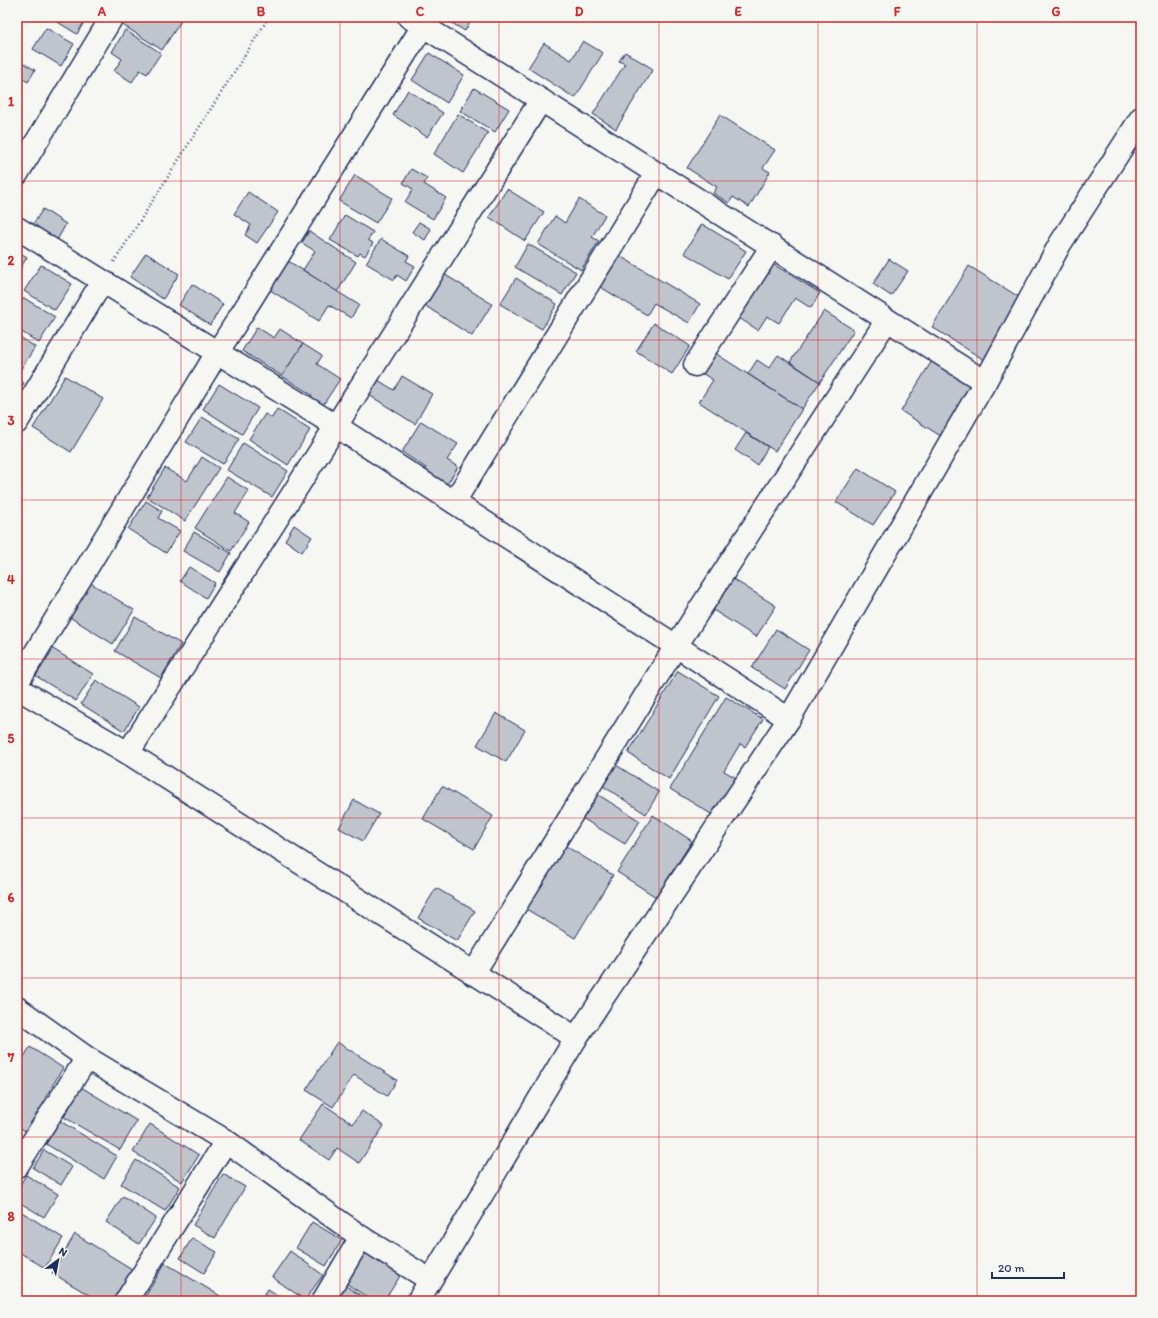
<svg xmlns="http://www.w3.org/2000/svg" width="1158" height="1318" font-family="Itim,sans-serif">
	<rect width="100%" height="100%" fill="#f6f6f2"/>
	<filter id="ink" filterUnits="userSpaceOnUse"><feTurbulence type="fractalNoise" baseFrequency=".025" numOctaves="2"/><feDisplacementMap in="SourceGraphic" scale="8" xChannelSelector="R" yChannelSelector="G"/><feConvolveMatrix kernelMatrix="1 2 1 2 8 2 1 2 1" color-interpolation-filters="sRGB"/></filter>
	<g filter="url(#ink)">
		<g fill="#c0c4cd" stroke="#1b2f5e">
			<polygon points="59,17 87,17 77,34 56,21"/>
			<polygon points="121,17 174,17 181,21 162,50 118,22"/>
			<polygon points="446,17 473,17 465,31 445,19"/>
			<polygon points="46,28 74,44 61,66 33,49"/>
			<polygon points="125,30 161,53 147,74 140,70 132,82 114,71 122,59 112,52"/>
			<polygon points="583,41 603,53 575,98 528,68 544,43 571,60"/>
			<polygon points="625,52 653,69 616,129 593,114 625,64 619,61"/>
			<polygon points="429,53 464,75 447,103 412,80"/>
			<polygon points="20,61 35,70 28,82 17,75 17,65"/>
			<polygon points="474,88 509,109 495,132 460,111"/>
			<polygon points="408,90 443,113 427,137 393,115"/>
			<polygon points="458,114 488,133 463,173 434,154"/>
			<polygon points="720,115 775,150 763,168 770,172 749,207 733,197 729,203 713,193 717,187 687,168"/>
			<polygon points="411,169 427,178 424,184 446,198 433,219 405,202 413,189 403,183"/>
			<polygon points="355,175 392,198 376,223 339,201"/>
			<polygon points="507,189 544,212 525,241 489,217"/>
			<polygon points="248,192 278,212 257,243 245,235 251,225 234,214"/>
			<polygon points="579,199 605,215 592,237 599,241 581,270 538,244 555,216 565,223"/>
			<polygon points="43,209 66,224 56,242 31,227"/>
			<polygon points="345,215 373,232 368,240 373,243 365,256 360,253 358,256 330,240"/>
			<polygon points="419,222 431,229 425,240 412,232"/>
			<polygon points="702,224 746,251 728,279 684,253"/>
			<polygon points="309,231 356,262 337,292 303,270 315,251 302,243"/>
			<polygon points="381,239 409,256 406,261 415,266 406,281 397,275 394,280 366,263"/>
			<polygon points="528,244 576,272 562,295 515,267"/>
			<polygon points="17,251 27,257 17,274"/>
			<polygon points="146,253 179,274 163,299 130,277"/>
			<polygon points="615,253 700,304 689,323 654,303 647,315 597,285"/>
			<polygon points="889,259 908,271 891,296 873,284"/>
			<polygon points="288,261 359,305 351,318 329,305 319,321 270,290"/>
			<polygon points="773,264 820,293 811,308 795,298 779,323 767,316 758,330 739,318"/>
			<polygon points="41,265 72,284 55,310 24,291"/>
			<polygon points="969,266 1027,302 989,363 932,327"/>
			<polygon points="444,274 492,304 472,336 424,305"/>
			<polygon points="516,278 557,304 542,329 500,304"/>
			<polygon points="192,284 223,304 210,325 179,305"/>
			<polygon points="24,298 55,317 39,343 17,329 17,308"/>
			<polygon points="824,311 854,330 820,382 790,362"/>
			<polygon points="654,323 690,346 672,374 636,351"/>
			<polygon points="257,327 274,338 280,329 303,344 282,376 242,351"/>
			<polygon points="17,335 35,347 19,372 17,370"/>
			<polygon points="303,344 322,356 317,364 340,379 321,408 309,400 312,395 282,376"/>
			<polygon points="715,353 802,409 775,451 699,402 713,380 702,373"/>
			<polygon points="778,355 820,382 802,409 748,374 757,360 769,368"/>
			<polygon points="933,359 979,388 947,440 901,411"/>
			<polygon points="65,376 103,399 71,452 33,428"/>
			<polygon points="402,376 432,394 415,424 369,395 378,380 394,390"/>
			<polygon points="17,379 24,383 17,395"/>
			<polygon points="219,384 258,408 242,434 203,409"/>
			<polygon points="277,409 310,430 288,465 249,439 265,414 272,418"/>
			<polygon points="202,417 239,439 223,464 186,442"/>
			<polygon points="421,421 458,444 447,460 458,467 446,486 424,472 426,468 402,452"/>
			<polygon points="746,433 768,447 757,465 735,450"/>
			<polygon points="243,443 288,471 272,497 227,470"/>
			<polygon points="202,457 219,468 185,521 147,497 165,468 187,481"/>
			<polygon points="858,468 895,492 873,525 836,502"/>
			<polygon points="227,477 249,491 235,513 249,522 231,551 195,528"/>
			<polygon points="146,501 162,511 158,518 180,531 166,553 128,529"/>
			<polygon points="294,525 312,537 302,552 285,540"/>
			<polygon points="194,532 231,553 220,572 183,551"/>
			<polygon points="189,567 215,583 206,598 180,581"/>
			<polygon points="733,579 776,606 756,637 713,610"/>
			<polygon points="89,582 134,610 113,644 68,616"/>
			<polygon points="135,617 181,644 161,678 115,651"/>
			<polygon points="776,629 809,650 785,689 752,668"/>
			<polygon points="53,649 93,674 76,701 36,676"/>
			<polygon points="678,671 719,696 669,779 628,753"/>
			<polygon points="96,680 139,707 124,731 81,704"/>
			<polygon points="726,697 763,719 745,747 740,744 724,771 738,779 716,817 670,789"/>
			<polygon points="496,713 525,730 506,762 477,745"/>
			<polygon points="616,765 659,792 646,814 603,786"/>
			<polygon points="442,786 493,816 474,849 423,819"/>
			<polygon points="597,794 640,821 625,844 582,818"/>
			<polygon points="354,800 379,814 363,841 339,828"/>
			<polygon points="653,815 692,841 656,897 617,872"/>
			<polygon points="564,845 613,875 575,938 526,909"/>
			<polygon points="436,888 475,911 457,941 418,918"/>
			<polygon points="337,1042 397,1080 387,1096 354,1075 333,1107 306,1090"/>
			<polygon points="30,1047 63,1068 45,1098 49,1102 29,1133 17,1126 17,1068"/>
			<polygon points="81,1087 137,1121 120,1150 64,1117"/>
			<polygon points="323,1104 353,1124 362,1111 384,1126 359,1163 337,1148 329,1160 299,1140"/>
			<polygon points="60,1121 117,1156 104,1179 46,1144"/>
			<polygon points="150,1124 199,1155 182,1182 133,1152"/>
			<polygon points="44,1150 72,1167 61,1185 33,1168"/>
			<polygon points="136,1160 180,1187 165,1211 121,1184"/>
			<polygon points="223,1174 245,1187 215,1238 193,1225"/>
			<polygon points="26,1175 58,1194 44,1217 17,1201 17,1190"/>
			<polygon points="123,1196 156,1218 139,1244 106,1222"/>
			<polygon points="17,1209 63,1238 45,1268 17,1251"/>
			<polygon points="312,1222 342,1240 326,1266 296,1248"/>
			<polygon points="75,1234 132,1269 113,1301 99,1301 52,1273"/>
			<polygon points="192,1238 217,1252 204,1273 180,1258"/>
			<polygon points="364,1245 404,1270 384,1301 373,1301 341,1280"/>
			<polygon points="290,1251 323,1275 305,1300 272,1277"/>
			<polygon points="165,1263 222,1297 219,1301 151,1301 145,1297"/>
			<polygon points="346,1286 369,1301 336,1301"/>
			<polygon points="268,1289 287,1301 260,1301"/>
		</g>
		<g fill="none" stroke-linecap="round" stroke-linejoin="round">
			<g stroke="#1b2f5e" stroke-width="25">
				<g id="street">
					<polyline points="409,17 541,100 985,382"/>
					<polyline points="17,174 112,17"/>
					<polyline points="17,228 336,426 789,719"/>
					<polyline points="695,365 772,246"/>
					<polyline points="17,422 102,282"/>
					<polyline points="454,502 656,174"/>
					<polyline points="17,683 217,353 423,26"/>
					<polyline points="17,688 128,753 576,1038"/>
					<polyline points="128,753 336,426 541,100"/>
					<polyline points="473,974 676,646 887,320"/>
					<polyline points="17,1008 87,1058 226,1141 361,1237 430,1280"/>
					<polyline points="17,1166 87,1058"/>
					<polyline points="126,1301 226,1141"/>
					<polyline points="323,1301 361,1237"/>
					<polyline points="418,1301 576,1038 789,719 985,382 1060,244 1141,118"/>
				</g>
			</g>
			<polyline stroke="#1b2f5e" stroke-width="2.5" stroke-dasharray="1 3" stroke-linecap="butt" points="114,262 269,17"/>
			<use href="#street" stroke="#f6f6f2" stroke-width="22"/>
		</g>
	</g>
	<path fill="none" stroke="#d62828" stroke-width="1" stroke-opacity="0.55" d="M181 17V1301M340 17V1301M499 17V1301M659 17V1301M818 17V1301M977 17V1301M17 181H1141M17 340H1141M17 500H1141M17 659H1141M17 818H1141M17 978H1141M17 1137H1141"/>
	<rect width="1158" height="1318" fill="none" stroke="#f6f6f2" stroke-width="44"/>
	<g transform="translate(58 1260) rotate(32)" stroke="#f6f6f2" stroke-width="3" paint-order="stroke">
	<path d="M0-3L7 15L0 10L-7 15Z" fill="#1b2f5e"/>
	<text y="-6" font-size="11" font-weight="bold" text-anchor="middle" fill="#1b2f5e">N</text>
	</g>
	<path d="M992 1272v6h72v-6" fill="none" stroke="#1b2f5e" stroke-width="2"/>
	<text x="998" y="1272" font-size="12" fill="#1b2f5e" stroke="#f6f6f2" stroke-width="3" paint-order="stroke">20 m</text>
	<rect x="22" y="22" width="1114" height="1274" fill="none" stroke="#d62828" stroke-width="1.5"/>
	<g font-size="13" text-anchor="middle" font-weight="bold" fill="#d62828">
		<text x="102" y="16">A</text>
		<text x="261" y="16">B</text>
		<text x="420" y="16">C</text>
		<text x="579" y="16">D</text>
		<text x="738" y="16">E</text>
		<text x="897" y="16">F</text>
		<text x="1056" y="16">G</text>
		<text x="11" y="106">1</text>
		<text x="11" y="265">2</text>
		<text x="11" y="425">3</text>
		<text x="11" y="584">4</text>
		<text x="11" y="743">5</text>
		<text x="11" y="902">6</text>
		<text x="11" y="1062">7</text>
		<text x="11" y="1221">8</text>
	</g>
</svg>
